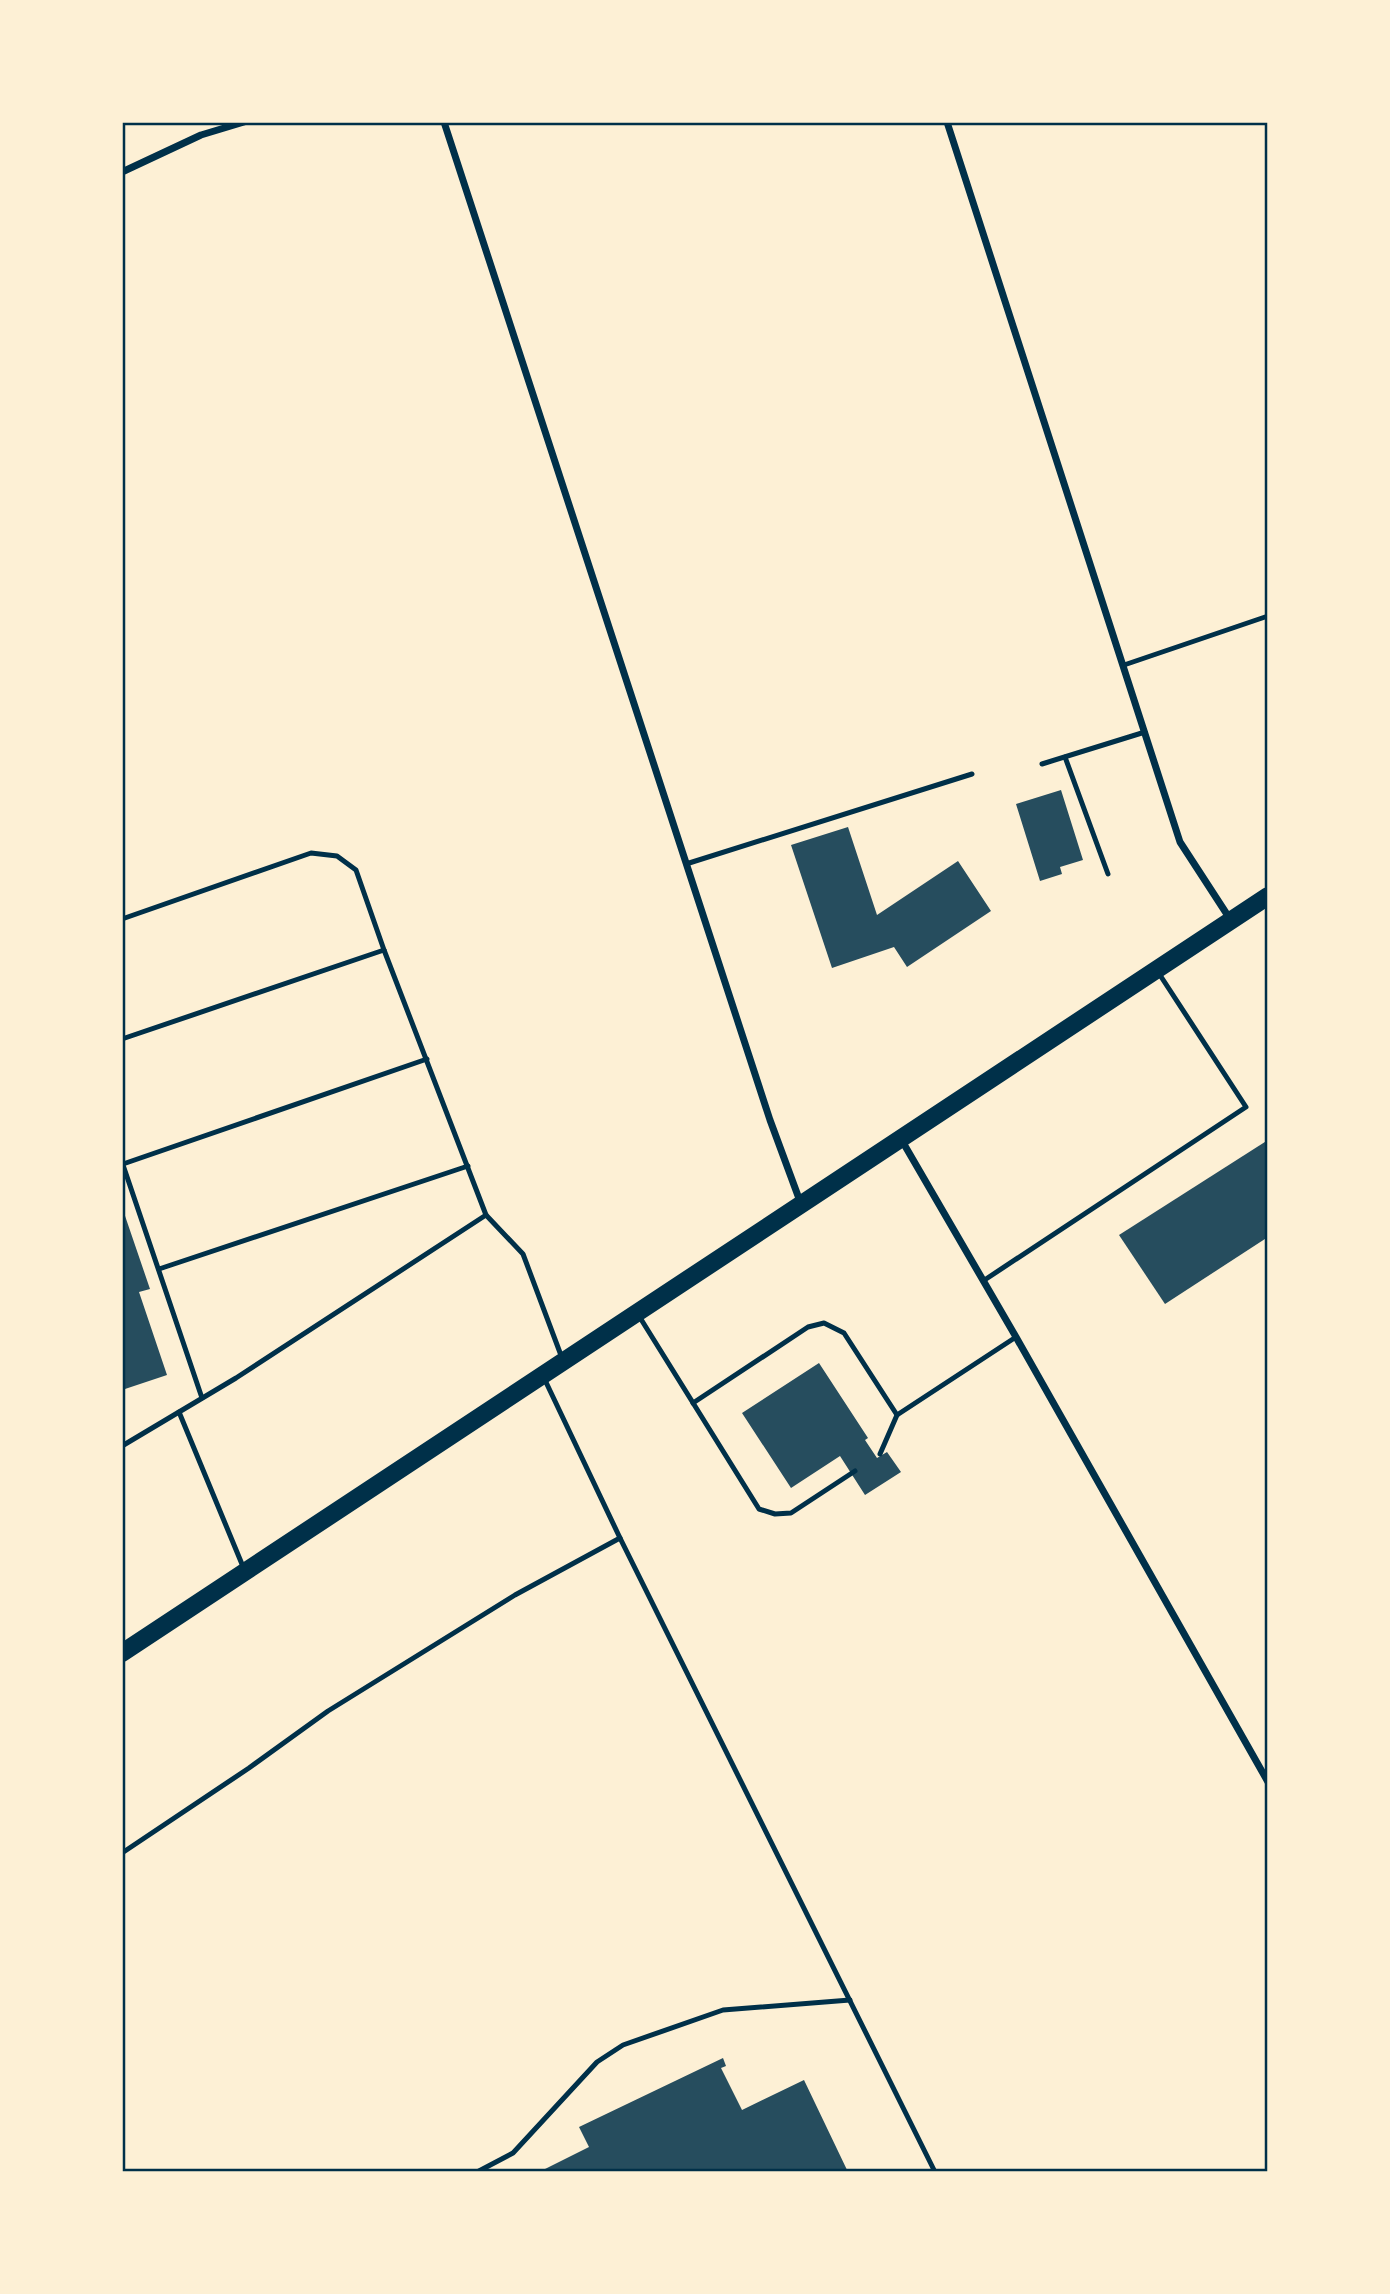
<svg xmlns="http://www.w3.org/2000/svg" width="1390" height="2294" font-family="'Crimson Pro',serif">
	<rect width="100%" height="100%" fill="#fdf0d5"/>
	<g fill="#264d5e">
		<polygon points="1061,790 1083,860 1060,867 1062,874 1040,881 1016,804"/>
		<polygon points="848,827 877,915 958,861 991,911 907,967 894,947 832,968 791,845"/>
		<polygon points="1268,1140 1268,1237 1165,1304 1119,1235"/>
		<polygon points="122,1207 150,1289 139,1292 167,1375 122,1390"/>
		<polygon points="819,1363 868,1438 865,1440 877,1458 887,1452 901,1472 865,1495 840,1456 791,1488 742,1413"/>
		<polygon points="723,2058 726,2066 721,2068 742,2110 804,2080 848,2172 539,2172 589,2147 579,2127"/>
	</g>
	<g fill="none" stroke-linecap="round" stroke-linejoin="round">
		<g stroke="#003049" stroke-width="5">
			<polyline points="1124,665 1268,616"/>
			<polyline points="1065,757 1108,874"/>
			<polyline points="1042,764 1145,732"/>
			<polyline points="686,864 972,774"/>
			<polyline points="122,919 311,853 337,856 356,870 384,950 486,1215 236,1378 122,1446"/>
			<polyline points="122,1039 384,950"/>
			<polyline points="122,1162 202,1398"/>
			<polyline points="123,1164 427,1059"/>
			<polyline points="486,1215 523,1254 562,1358"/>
			<polyline points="159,1269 468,1166"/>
			<polyline points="983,1281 1246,1107 1158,972"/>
			<polyline points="639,1316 759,1509 775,1514 791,1513 855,1471"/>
			<polyline points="544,1378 620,1538 935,2172"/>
			<polyline points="693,1403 808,1327 824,1323 844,1333 897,1415"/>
			<polyline points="179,1412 244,1569"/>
			<polyline points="880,1454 897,1415 1016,1337"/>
			<polyline points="122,1853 249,1768 328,1711 515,1595 620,1538"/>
			<polyline points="477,2172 513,2153 597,2062 623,2045 723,2010 850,2000"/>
		</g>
		<g stroke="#003049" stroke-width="7">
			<polyline points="444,122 770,1120 801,1204"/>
			<polyline points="947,122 1180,842 1230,919"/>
			<polyline points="122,172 201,135 244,122"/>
			<polyline points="901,1139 1016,1337 1268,1782"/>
		</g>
		<polyline stroke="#003049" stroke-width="18" points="122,1653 1268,896"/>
	</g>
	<rect width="1390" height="2294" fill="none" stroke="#fdf0d5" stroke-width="248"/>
	<rect x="124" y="124" width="1142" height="2046" fill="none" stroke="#003049" stroke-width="2.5"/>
</svg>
